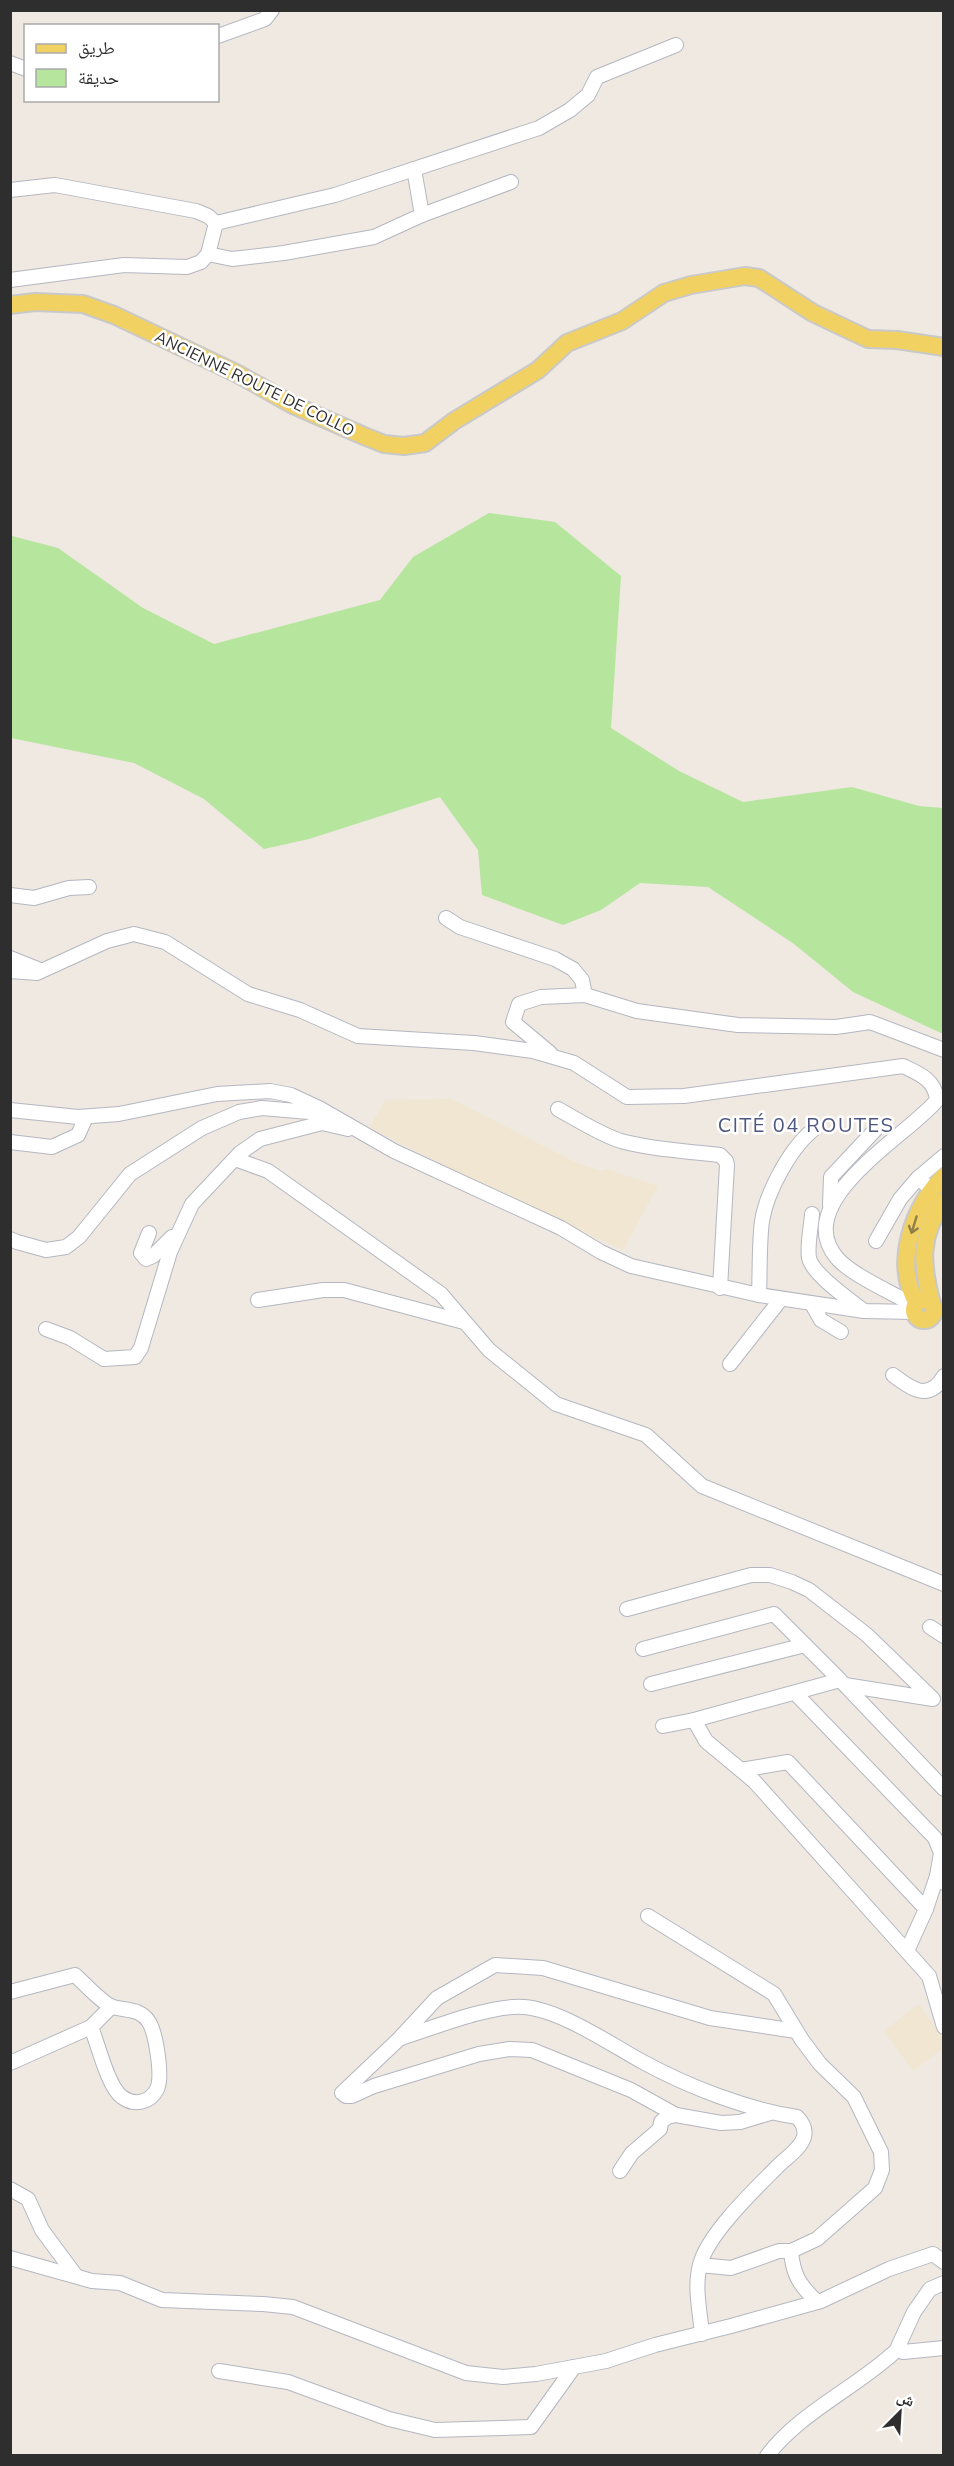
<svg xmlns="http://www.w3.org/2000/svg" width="954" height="2466" font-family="'Nunito Sans','Noto Naskh Arabic',sans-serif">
	<rect width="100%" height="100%" fill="#efe9e1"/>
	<g fill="#f0e6d1">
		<polygon points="451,1099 577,1163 601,1171 607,1169 658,1186 623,1250 490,1189 369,1127 386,1100"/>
		<polygon points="919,2004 943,2039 943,2048 913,2071 884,2031"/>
	</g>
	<polygon fill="#b6e59e" points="489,513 555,522 621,576 611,728 679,771 743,802 852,787 919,806 943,808 943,1034 853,992 794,944 708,887 640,883 601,910 563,925 482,895 478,850 440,797 309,839 264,849 204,799 134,763 11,738 12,536 58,548 143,608 214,644 380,600 413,557"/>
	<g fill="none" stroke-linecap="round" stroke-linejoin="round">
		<g stroke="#b4b7c1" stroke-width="16">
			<g id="minor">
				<polyline points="218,36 265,19 272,10"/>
				<polyline points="10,63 26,69"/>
				<polyline points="414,169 422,215"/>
				<polyline points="10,190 55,185 196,211 208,216 216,223"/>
				<polyline points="216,223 335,195 539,128 570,110 588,95 597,77 676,45"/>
				<polyline points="208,254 232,259 284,253 374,237 422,215 511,182"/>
				<polyline points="10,280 124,265 187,267 201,262 208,254 216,223"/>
				<polyline points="10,895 34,898 69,888 89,887"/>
				<polyline points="446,918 460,927 555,959 573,969 582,980 585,995"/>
				<polyline points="10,958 40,970"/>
				<path d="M10 971 37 973 107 941 134 934 165 942 248 994 300 1010 358 1036 474 1043 533 1051 574 1063 627 1097 684 1096 903 1066C920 1074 935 1080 937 1100 908 1136 789 1201 837 1258 851 1275 895 1294 915 1306"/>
				<polyline points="550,1053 513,1022 519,1004 541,997 585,995 637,1011 738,1025 836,1027 870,1022 944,1050"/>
				<path d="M558 1109C578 1120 599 1134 621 1141 654 1150 687 1151 720 1155L726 1161 727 1165 720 1288"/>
				<polyline points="10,1110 78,1117 119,1114 217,1094 270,1091 291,1095 319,1108 394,1151 561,1228 601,1252 631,1266 759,1295 864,1311 914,1312"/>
				<polyline points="10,1142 52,1147 78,1135 86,1117"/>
				<polyline points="235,1159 268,1171 441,1294 489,1350 556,1404 646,1435 702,1486 944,1584"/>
				<polyline points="925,1184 918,1178 944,1156"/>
				<polyline points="830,1205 831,1177 876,1129"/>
				<path d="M812 1214C811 1228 807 1245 809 1258 813 1275 850 1300 864 1311"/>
				<polyline points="149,1233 141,1253 146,1259 153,1256 172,1237"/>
				<polyline points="10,1239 17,1242 46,1250 66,1247 79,1237 130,1174 202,1128 239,1112 262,1108 321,1113"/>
				<polyline points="876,1241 900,1199 918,1178"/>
				<path d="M759 1295C760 1271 759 1245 762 1221 767 1191 792 1144 817 1127"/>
				<polyline points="258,1300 323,1290 344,1290 464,1322"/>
				<polyline points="812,1304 821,1320 841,1332"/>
				<polyline points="46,1329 70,1338 104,1359 135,1357 141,1348 170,1252 192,1204 240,1153 260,1139 322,1123 348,1129"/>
				<polyline points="730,1364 781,1299"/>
				<path d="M893 1375C911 1389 929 1402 944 1376"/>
				<polyline points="627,1609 751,1575 770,1575 792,1582 809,1590 867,1635 933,1699 845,1685"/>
				<polyline points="930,1627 944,1636"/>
				<polyline points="643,1649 774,1614 840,1680 694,1720 706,1741 754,1781 929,1976 944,2027"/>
				<polyline points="651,1684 805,1645"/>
				<polyline points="844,1684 944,1789"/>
				<polyline points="795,1693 935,1838 941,1853 937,1876 944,1883"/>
				<polyline points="663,1726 694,1720"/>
				<polyline points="741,1770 788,1762 926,1909"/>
				<path d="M648 1916 774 1994 802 2040 820 2064 854 2097 881 2152 882 2170 875 2188 817 2239 791 2251C793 2276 800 2285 817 2302"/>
				<polyline points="907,1951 926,1909 937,1876"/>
				<path d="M10 1992 75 1975C84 1983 103 2004 113 2007 127 2011 140 2008 149 2022 156 2034 163 2077 157 2089 150 2103 134 2106 122 2097 108 2087 98 2044 91 2027"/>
				<path d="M401 2038C433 2028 492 2004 524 2007 561 2010 610 2044 643 2062 689 2087 746 2109 797 2117 802 2122 806 2129 804 2137 800 2150 784 2159 776 2168 754 2190 707 2235 700 2265 694 2286 700 2312 702 2334"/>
				<polyline points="10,2063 91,2027 111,2007"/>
				<polyline points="770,2113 740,2122 721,2123 676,2115 631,2090 532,2050 510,2049 479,2054 374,2086 352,2096 346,2096 342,2093 399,2039 437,1998 495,1965 543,1968 710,2018 796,2031"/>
				<polyline points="620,2171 632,2153 660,2129 661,2122 667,2117 676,2115"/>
				<polyline points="10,2189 28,2199 42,2230 76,2276"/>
				<polyline points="10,2258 92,2281 120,2283 162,2300 263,2304 293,2307 466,2373 503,2377 536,2374 606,2361 655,2345 731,2326 821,2301 889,2269 933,2254 944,2262"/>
				<polyline points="700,2265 731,2268 779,2251 791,2251"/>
				<polyline points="944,2283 930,2289 914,2312 898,2347 903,2352 944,2348"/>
				<polyline points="219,2371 288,2382 389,2419 435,2430 531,2427 574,2367"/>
				<path d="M767 2456C800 2412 858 2387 898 2349"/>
			</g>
		</g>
		<g stroke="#c9c9c9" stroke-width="20">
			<g id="major">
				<polyline points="10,305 35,302 83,304 114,315 238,374 293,405 364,436 384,444 404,446 425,443 454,421 538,370 567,343 622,321 664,293 691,285 745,276 759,278 813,313 868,339 897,340 944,347"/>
				<circle cx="924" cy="1310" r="10"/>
				<path d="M917 1303C893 1264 913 1206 944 1176"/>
				<path d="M932 1304C921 1263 919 1237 944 1200"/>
			</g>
		</g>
		<use href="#minor" stroke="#fff" stroke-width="14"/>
		<use href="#major" stroke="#f2d163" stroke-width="16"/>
	</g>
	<defs><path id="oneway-shaft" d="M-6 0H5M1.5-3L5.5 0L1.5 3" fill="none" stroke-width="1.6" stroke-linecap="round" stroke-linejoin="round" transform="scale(1.5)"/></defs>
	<use stroke="#908048" href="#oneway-shaft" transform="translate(914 1225) rotate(107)"/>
	<g text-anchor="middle" stroke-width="5" stroke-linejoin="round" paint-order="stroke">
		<g font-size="16" fill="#2e2e2e" stroke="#fff">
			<text transform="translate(255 383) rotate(26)" y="6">ANCIENNE ROUTE DE COLLO</text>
		</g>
		<g font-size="20" letter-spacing="1.5" fill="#4d5680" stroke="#fff">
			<text x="806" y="1132">CITÉ 04 ROUTES</text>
		</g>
	</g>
	<rect width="954" height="2466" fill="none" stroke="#2e2e2e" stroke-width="24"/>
	<rect x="24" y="24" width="195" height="78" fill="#ffffff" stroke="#ababab" stroke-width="1.5"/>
	<rect x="36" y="44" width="30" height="9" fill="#f2d163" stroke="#ababab" stroke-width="1.5"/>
	<text x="78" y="54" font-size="18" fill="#2e2e2e">طريق</text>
	<rect x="36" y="69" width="30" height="18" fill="#b6e59e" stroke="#ababab" stroke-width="1.5"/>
	<text x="78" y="84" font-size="18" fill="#2e2e2e">حديقة</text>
	<g transform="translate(900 2412) rotate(24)" stroke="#ffffff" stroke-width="4.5" paint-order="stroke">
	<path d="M0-4.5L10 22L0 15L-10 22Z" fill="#2e2e2e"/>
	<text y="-9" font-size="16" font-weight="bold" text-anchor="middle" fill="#2e2e2e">ش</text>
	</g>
</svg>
